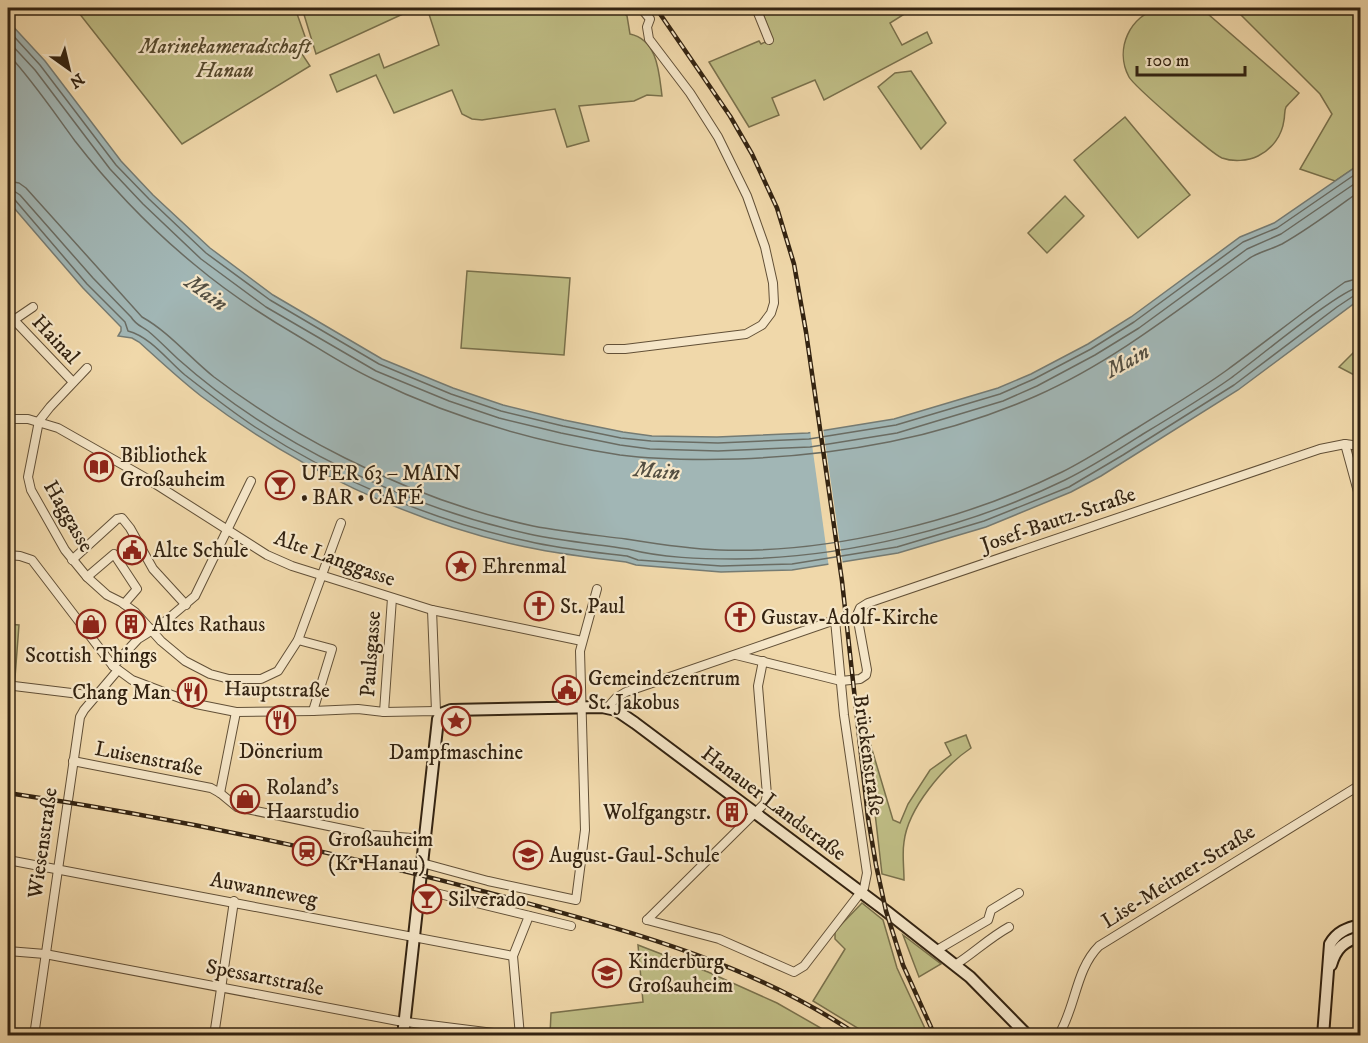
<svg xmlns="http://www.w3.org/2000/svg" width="1368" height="1043" font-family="'IM FELL DW Pica',serif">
	<rect width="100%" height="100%" fill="#f0d8aa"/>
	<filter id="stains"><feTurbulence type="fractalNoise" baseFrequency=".00333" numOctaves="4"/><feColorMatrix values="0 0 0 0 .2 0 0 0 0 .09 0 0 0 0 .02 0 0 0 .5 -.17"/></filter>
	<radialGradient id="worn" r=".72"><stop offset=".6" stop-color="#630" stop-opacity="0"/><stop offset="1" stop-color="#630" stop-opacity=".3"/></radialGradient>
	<g fill="#bfbd85" stroke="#79704b" stroke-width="1.5">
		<polygon points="75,8 295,8 308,45 300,51 310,66 182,144"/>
		<polygon points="302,8 416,8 316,54"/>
		<path d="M427 8H580L581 10 618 8 627 16 630 34C658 40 659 73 662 96L647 95 634 101 579 106 589 141 567 147 555 109 482 120 472 119 462 114 452 90 394 113 376 75 337 92 330 75 379 54 384 68 439 45Z"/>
		<polygon points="761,8 914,8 890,23 902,45 927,32 932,43 824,100 815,80 772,98 779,115 749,127 709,62 759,41 761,44 772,39"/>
		<path d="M1160 8H1201L1299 93C1295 98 1290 102 1286 107 1284 111 1285 116 1284 120 1282 136 1272 149 1258 156 1248 161 1233 162 1222 158 1212 154 1134 86 1129 77 1114 49 1130 15 1160 8Z"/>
		<polygon points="1234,8 1360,8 1360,164 1335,181 1300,169 1332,114 1320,94"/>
		<polygon points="911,71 946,123 921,149 878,87 895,73"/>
		<polygon points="1125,117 1190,195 1138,238 1074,160"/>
		<polygon points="1065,196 1084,216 1047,253 1028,233"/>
		<polygon points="467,271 570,278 564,355 461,348"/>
		<polygon points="1360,346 1360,378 1339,367"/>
		<polygon points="8,624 19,625 8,769"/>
		<path d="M865 726 893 820 900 823 908 804 930 770 951 755 945 743 966 735 971 748C944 766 908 808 904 842 902 854 904 867 904 880L882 874Z"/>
		<polygon points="862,903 883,920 897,968 928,1035 869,1035 813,1001 845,949 835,939 835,931"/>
		<polygon points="903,935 941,964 919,977"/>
		<polygon points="638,945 708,972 777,1003 833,1035 550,1035 551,1013 643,1002"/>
	</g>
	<path fill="#a1b6b5" stroke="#757b73" stroke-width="1.5" d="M8 21 45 61 121 161 153 195 210 248 273 295 382 359 453 388 503 405 564 420 623 432 652 436 717 437 808 433 894 419 998 388 1031 374 1088 344 1131 317 1240 237 1274 223 1360 164V299L1238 390 1101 476 1071 492 986 527 898 553 792 570 721 572 636 565 626 562C592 558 559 554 526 547 409 522 296 468 201 396 179 379 159 360 139 342L132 338 118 336 121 331V327L83 288 8 201Z"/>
	<polygon fill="#f0d8aa" points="823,428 843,565 829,568 810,430"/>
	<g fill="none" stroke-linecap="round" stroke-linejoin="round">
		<g stroke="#6a6c63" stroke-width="1.5">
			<polyline points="8,30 40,65 116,165 149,199 206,253 270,300 379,364 451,394 501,411 563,426 621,438 651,441 718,443 809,439 896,425 1000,394 1034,379 1091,349 1134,322 1243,242 1277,228 1360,171"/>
			<polyline points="8,41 35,70 110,169 143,204 201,259 266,307 376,371 449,401 499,418 561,433 620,445 650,449 718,451 810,447 897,433 1003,401 1037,386 1095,355 1139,328 1247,249 1281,234 1360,180"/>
			<path d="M8 54C33 81 53 111 75 141 110 186 151 229 195 265 227 292 262 315 298 336 323 351 347 367 373 379 450 417 536 442 620 455 659 460 699 460 738 459 842 455 940 438 1036 396 1113 362 1179 309 1247 260 1257 252 1270 250 1282 244 1309 229 1335 209 1360 191"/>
			<path d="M8 181 19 183 26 188 142 317C169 332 190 358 214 377 255 408 299 435 345 458 404 488 468 512 533 526 564 532 595 535 626 539 657 544 687 549 719 550 829 554 963 521 1062 472 1088 459 1112 443 1137 428 1167 409 1198 391 1227 370 1267 341 1305 310 1345 282L1360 278"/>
			<path d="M8 190 14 191 20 195 93 278 131 317C136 325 141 326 148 331 159 340 168 350 178 359 272 443 406 507 529 534 562 541 595 544 628 549 662 558 701 559 736 559 846 558 966 528 1065 480 1092 467 1118 450 1143 434 1173 416 1203 398 1231 378 1253 362 1342 288 1360 287"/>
			<path d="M8 198 15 200 87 284 125 322 128 331C151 337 168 361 185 375 208 393 231 411 255 427 337 480 432 521 527 541 560 549 593 552 627 556L638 560 721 566 792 564 897 547 984 521 1069 487 1123 455 1234 385 1337 307 1355 295 1360 294"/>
		</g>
		<g stroke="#625037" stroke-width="10">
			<g id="street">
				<polyline points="756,8 769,40"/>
				<polyline points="14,320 73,382"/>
				<polyline points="8,324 33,307"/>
				<polyline points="608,349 625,349 746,334 762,325 771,313 774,303 773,283 765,247 747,196 718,137 690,93 649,39 647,27 650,19 641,8"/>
				<polyline points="87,368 50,407 39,421 28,477 31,490 65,550 87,577 107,595 121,602 135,612 161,641 185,661 210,674 229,679 261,679 278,671 298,640 341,523"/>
				<polyline points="8,419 28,419 58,428 146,478 267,555 292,566 432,610 582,641"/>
				<polyline points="1345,444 1360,499"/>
				<polyline points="8,555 20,556 32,560 113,666 132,680 161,691 196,704 236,712 313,711 358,709 384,712 436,711 441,714"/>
				<polyline points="72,560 117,519 122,518 130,528 153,569 186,605"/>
				<polyline points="87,577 114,554 137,589 124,604"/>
				<polyline points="432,610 436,711"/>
				<polyline points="298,640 332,649 313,711"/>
				<polyline points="736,655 841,681 860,679 866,675 867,670 857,615 860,608 868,603 1320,449 1345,444 1360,446"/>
				<polyline points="113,666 138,639 162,624 195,596 251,481"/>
				<polyline points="14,686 96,696"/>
				<polyline points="608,707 616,698 626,692 835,620 844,715 867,873 864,888 804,966 794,972 719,939 647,920"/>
				<polyline points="384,712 392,598"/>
				<polyline points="73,761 211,788 220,793 237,807 372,835 425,839"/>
				<polyline points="220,793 236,712"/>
				<polyline points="8,860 513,956"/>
				<polyline points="422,863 488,881 576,900 585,830 580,651 597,589"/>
				<polyline points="419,889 571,926"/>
				<polyline points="647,920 765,803 767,795 758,686 763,661"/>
				<polyline points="937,950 988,920 991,910 1019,893"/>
				<polyline points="8,951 45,954 398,1021 517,1036"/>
				<path d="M955 965C974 953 989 938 1009 927"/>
				<polyline points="34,1036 80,717 84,710 118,670"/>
				<polyline points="214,1036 234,901"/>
				<polyline points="520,1036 513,956 529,916"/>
				<path d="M1058 1036C1076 1008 1075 970 1099 946L1360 785"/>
			</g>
		</g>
		<g stroke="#332311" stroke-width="14">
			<g id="secondary">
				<path d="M1331 965C1336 948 1344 941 1360 937"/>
				<polyline points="403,1036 438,719 441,714 451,710 602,707 616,710 635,723 886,911 970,977 1028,1036"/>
				<path d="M1323 1036 1330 944C1337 932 1347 928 1360 925"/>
			</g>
		</g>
		<use href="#street" stroke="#f5e6c8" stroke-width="8"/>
		<use href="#secondary" stroke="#f5e6c8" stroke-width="10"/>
		<g stroke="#332311" stroke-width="4.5">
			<g id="rail">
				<polyline points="656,8 730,116 752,154 777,208 794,264 806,332 842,581 868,818 876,865 886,911 903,965 935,1036"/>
				<path d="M8 793C176 818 341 853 505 897 628 931 752 963 859 1036"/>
			</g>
		</g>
		<use href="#rail" stroke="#f5e6c8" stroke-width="2" stroke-dasharray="7" stroke-linecap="butt"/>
	</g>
	<defs>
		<g id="library-ring" transform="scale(1.5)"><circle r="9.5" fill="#f5e6c8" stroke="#8f2418" stroke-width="1.5"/><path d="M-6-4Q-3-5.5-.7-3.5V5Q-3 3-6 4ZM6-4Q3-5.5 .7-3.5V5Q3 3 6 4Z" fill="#8f2418"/></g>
		<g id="bar-ring" transform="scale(1.5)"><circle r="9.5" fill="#f5e6c8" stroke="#8f2418" stroke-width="1.5"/><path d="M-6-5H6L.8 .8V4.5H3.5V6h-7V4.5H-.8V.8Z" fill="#8f2418"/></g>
		<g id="civic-ring" transform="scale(1.5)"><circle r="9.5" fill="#f5e6c8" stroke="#8f2418" stroke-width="1.5"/><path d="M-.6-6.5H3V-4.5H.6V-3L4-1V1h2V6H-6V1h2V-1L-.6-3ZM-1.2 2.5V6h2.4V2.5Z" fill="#8f2418"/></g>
		<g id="sight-ring" transform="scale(1.5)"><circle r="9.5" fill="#f5e6c8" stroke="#8f2418" stroke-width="1.5"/><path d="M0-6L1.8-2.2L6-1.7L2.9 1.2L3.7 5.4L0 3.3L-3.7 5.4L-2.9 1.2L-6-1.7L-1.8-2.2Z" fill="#8f2418"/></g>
		<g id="church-ring" transform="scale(1.5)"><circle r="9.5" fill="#f5e6c8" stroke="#8f2418" stroke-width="1.5"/><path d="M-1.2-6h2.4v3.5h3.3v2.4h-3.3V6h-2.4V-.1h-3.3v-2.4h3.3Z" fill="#8f2418"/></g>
		<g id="shop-ring" transform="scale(1.5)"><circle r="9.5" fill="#f5e6c8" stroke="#8f2418" stroke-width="1.5"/><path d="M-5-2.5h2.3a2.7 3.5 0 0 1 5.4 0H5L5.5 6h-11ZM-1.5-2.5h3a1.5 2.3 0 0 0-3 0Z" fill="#8f2418"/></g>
		<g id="building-ring" transform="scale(1.5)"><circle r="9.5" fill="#f5e6c8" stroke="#8f2418" stroke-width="1.5"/><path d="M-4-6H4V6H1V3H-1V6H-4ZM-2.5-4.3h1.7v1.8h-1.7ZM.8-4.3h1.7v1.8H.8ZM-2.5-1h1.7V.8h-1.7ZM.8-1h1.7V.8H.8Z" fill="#8f2418"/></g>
		<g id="restaurant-ring" transform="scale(1.5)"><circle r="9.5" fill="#f5e6c8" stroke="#8f2418" stroke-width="1.5"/><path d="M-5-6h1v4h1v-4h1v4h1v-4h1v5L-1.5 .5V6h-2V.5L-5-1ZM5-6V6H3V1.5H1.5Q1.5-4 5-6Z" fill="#8f2418"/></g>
		<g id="station-ring" transform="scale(1.5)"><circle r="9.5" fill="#f5e6c8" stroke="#8f2418" stroke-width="1.5"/><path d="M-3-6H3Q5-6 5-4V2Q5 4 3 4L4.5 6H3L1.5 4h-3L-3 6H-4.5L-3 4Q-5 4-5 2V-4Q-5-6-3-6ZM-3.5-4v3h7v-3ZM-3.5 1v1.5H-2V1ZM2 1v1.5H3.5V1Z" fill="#8f2418"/></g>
		<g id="school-ring" transform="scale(1.5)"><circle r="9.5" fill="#f5e6c8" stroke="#8f2418" stroke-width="1.5"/><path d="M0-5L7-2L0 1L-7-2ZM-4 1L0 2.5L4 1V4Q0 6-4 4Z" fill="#8f2418"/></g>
	</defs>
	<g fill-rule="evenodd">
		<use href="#library-ring" x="99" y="467"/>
		<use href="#bar-ring" x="280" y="485"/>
		<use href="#civic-ring" x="132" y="550"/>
		<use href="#sight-ring" x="461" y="566"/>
		<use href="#church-ring" x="539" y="606"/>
		<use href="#church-ring" x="740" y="617"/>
		<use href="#shop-ring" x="91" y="624"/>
		<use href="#building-ring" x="131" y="624"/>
		<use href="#civic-ring" x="567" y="690"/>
		<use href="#restaurant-ring" x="192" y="692"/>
		<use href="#restaurant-ring" x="281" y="720"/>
		<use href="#sight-ring" x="456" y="721"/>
		<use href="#shop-ring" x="245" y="799"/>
		<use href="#building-ring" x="732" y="812"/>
		<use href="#station-ring" x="307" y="851"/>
		<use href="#school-ring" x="528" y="855"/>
		<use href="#bar-ring" x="427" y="899"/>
		<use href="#school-ring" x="607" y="973"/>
	</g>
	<g text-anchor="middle" stroke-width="4.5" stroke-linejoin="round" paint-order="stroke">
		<g font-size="21" font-style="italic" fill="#564a2e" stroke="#f5e6c8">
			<text x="225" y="53">Marinekameradschaft<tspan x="225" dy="24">Hanau</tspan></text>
		</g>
		<g font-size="21" fill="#332311" stroke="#f5e6c8">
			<text transform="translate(56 339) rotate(47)" y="7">Hainal</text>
			<text transform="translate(69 516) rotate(60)" y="7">Haggasse</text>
			<text transform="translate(1058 519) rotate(-19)" y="7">Josef-Bautz-Straße</text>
			<text transform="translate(335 558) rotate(20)" y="7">Alte Langgasse</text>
			<text transform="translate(370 654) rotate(-86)" y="7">Paulsgasse</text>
			<text transform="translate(277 689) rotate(1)" y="7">Hauptstraße</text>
			<text transform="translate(869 755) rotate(82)" y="7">Brückenstraße</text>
			<text transform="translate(149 758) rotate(11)" y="7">Luisenstraße</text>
			<text transform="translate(774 803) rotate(37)" y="7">Hanauer Landstraße</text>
			<text transform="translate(42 843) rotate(-82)" y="7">Wiesenstraße</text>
			<text transform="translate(1178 876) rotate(-32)" y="7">Lise-Meitner-Straße</text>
			<text transform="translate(264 889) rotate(11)" y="7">Auwanneweg</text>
			<text transform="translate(265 977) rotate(11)" y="7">Spessartstraße</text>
		</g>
		<g font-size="21" fill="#332311" stroke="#f5e6c8" text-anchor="start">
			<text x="120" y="462">Bibliothek<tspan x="120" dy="24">Großauheim</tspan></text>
			<text x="301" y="480">UFER 63 – MAIN<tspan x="301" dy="24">• BAR • CAFÉ</tspan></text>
			<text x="153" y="557">Alte Schule</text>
			<text x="482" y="573">Ehrenmal</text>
			<text x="560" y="613">St. Paul</text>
			<text x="761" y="624">Gustav-Adolf-Kirche</text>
			<text x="152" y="631">Altes Rathaus</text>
			<text x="91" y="662" text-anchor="middle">Scottish Things</text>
			<text x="588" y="685">Gemeindezentrum<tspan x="588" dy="24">St. Jakobus</tspan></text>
			<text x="171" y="699" text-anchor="end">Chang Man</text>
			<text x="281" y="758" text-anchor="middle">Dönerium</text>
			<text x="456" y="759" text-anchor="middle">Dampfmaschine</text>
			<text x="266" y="794">Roland's<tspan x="266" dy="24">Haarstudio</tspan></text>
			<text x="711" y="819" text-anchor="end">Wolfgangstr.</text>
			<text x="328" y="846">Großauheim<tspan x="328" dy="24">(Kr Hanau)</tspan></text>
			<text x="549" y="862">August-Gaul-Schule</text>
			<text x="448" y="906">Silverado</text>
			<text x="628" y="968">Kinderburg<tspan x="628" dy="24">Großauheim</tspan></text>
		</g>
		<g font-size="22" font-style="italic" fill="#544f42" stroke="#f5e6c8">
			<text transform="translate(207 292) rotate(36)" y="8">Main</text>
			<text transform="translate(1127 360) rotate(-29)" y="8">Main</text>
			<text transform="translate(657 470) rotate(5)" y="8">Main</text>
		</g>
	</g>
	<rect width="1368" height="1043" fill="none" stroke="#f0d8aa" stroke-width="30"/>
	<rect x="9" y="9" width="1350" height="1025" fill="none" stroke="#332311" stroke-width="3"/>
	<rect x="15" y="15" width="1338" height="1013" fill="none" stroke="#332311" stroke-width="1.5"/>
	<g transform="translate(69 69) rotate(146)" stroke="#f5e6c8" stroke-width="4.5" paint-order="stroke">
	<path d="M0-4.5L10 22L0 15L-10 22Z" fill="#332311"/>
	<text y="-9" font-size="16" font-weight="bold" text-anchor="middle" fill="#332311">N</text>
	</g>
	<path d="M1137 66v9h108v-9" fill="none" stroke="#332311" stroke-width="3"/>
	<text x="1146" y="66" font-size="18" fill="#332311" stroke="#f5e6c8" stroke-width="4.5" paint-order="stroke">100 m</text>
	<rect width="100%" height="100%" filter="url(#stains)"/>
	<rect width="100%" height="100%" fill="url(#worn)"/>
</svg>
